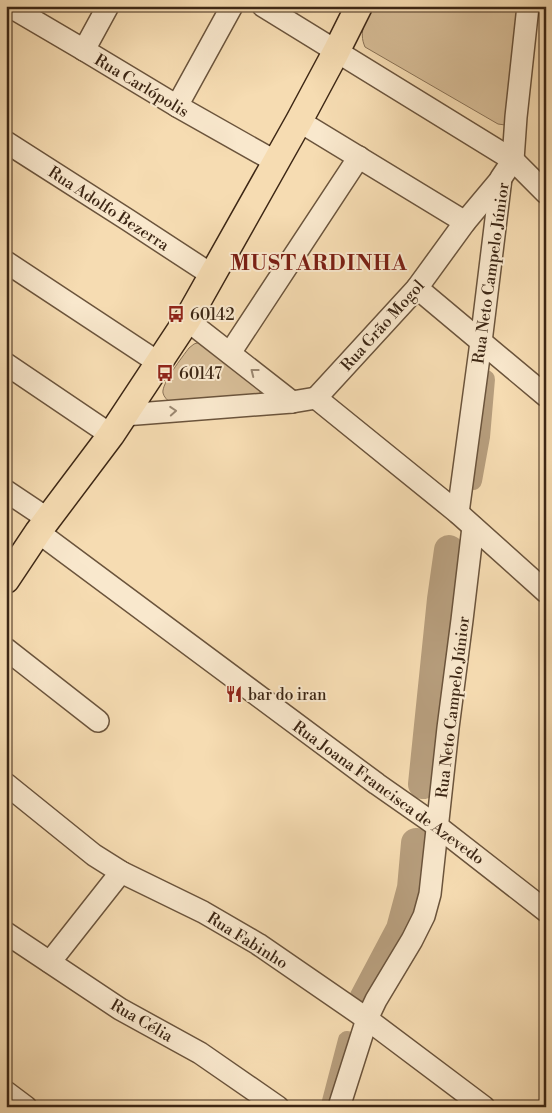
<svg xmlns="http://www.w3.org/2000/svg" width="552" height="1113" font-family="'Libre Bodoni',serif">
	<rect width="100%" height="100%" fill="#f6dcb2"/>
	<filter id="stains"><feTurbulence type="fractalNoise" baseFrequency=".004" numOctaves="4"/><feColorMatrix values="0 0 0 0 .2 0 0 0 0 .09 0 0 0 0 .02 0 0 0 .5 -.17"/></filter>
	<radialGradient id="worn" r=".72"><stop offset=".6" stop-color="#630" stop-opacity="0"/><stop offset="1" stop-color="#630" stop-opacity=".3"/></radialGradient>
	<g fill="#d7bd97" stroke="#8a7256">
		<path d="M373 6H526L505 125 498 124 365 47C358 31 366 21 373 6Z"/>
		<path d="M200 342 262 387 259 395 170 402C167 400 164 397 163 393 161 384 183 356 189 348L194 344Z"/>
	</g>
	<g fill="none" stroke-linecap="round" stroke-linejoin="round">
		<g stroke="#b79e7d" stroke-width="18">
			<polyline points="473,481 481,437 486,379"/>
			<polyline points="330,1105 347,1040"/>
		</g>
		<g stroke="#b79e7d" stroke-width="30">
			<polyline points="423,784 442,599 449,550"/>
			<polyline points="364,999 401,929 412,888 416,843"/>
		</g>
		<g stroke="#6b543c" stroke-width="24">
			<g id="minor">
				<polyline points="9,6 84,50 177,106 276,162"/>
				<polyline points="263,6 513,160 546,193"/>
				<polyline points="84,50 108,6"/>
				<polyline points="177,106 232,6"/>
				<polyline points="299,121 465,222"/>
				<polyline points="6,142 128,220 212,275"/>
				<polyline points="6,262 159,363"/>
				<polyline points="417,288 546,396"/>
				<polyline points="187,320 292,402"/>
				<polyline points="230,353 359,157"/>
				<polyline points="6,364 111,435"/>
				<polyline points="316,398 458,513 546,592"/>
				<polyline points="316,398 417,288 465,222 501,179"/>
				<polyline points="124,415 292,402 316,398"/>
				<polyline points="6,491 48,519"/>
				<polyline points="458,513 481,342 501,178 513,160 516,117 528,6"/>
				<polyline points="38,532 377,784 437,826 546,911"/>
				<polyline points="6,649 98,721"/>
				<polyline points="6,784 94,855 121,872 203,912 258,944 367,1019 484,1107"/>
				<polyline points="6,933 120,1009 200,1053 278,1107"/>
				<polyline points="50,962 121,872"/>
				<polyline points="6,1092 26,1107"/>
				<polyline points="339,1107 367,1019 376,1000 412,940 424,916 430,894 448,728 462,620 473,527"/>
			</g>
		</g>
		<g stroke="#3d2715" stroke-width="29">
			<polyline id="major" points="6,580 38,532 111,435 187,320 299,121 336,52 359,6"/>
		</g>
		<use href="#minor" stroke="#f9e8cd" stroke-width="21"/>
		<use href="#major" stroke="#f6dcb2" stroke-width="26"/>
	</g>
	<defs><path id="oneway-chevron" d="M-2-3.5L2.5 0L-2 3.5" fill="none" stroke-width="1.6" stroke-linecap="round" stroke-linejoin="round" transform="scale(1.25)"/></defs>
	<g stroke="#9b8871">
		<use href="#oneway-chevron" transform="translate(254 372) rotate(-142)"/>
		<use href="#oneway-chevron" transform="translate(173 411) rotate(-4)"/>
	</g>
	<defs>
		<g id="bus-bare" transform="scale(1.35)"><path d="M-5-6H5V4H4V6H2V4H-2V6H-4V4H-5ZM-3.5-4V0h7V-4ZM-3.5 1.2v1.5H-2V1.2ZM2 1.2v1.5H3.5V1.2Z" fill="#8f2418" stroke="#f9e8cd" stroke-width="2.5" paint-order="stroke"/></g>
		<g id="restaurant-bare" transform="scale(1.35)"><path d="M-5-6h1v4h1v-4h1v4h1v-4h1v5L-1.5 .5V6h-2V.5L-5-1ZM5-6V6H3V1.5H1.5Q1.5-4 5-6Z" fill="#8f2418" stroke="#f9e8cd" stroke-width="2.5" paint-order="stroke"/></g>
	</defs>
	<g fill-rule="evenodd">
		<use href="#bus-bare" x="176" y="314"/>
		<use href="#bus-bare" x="165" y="373"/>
		<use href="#restaurant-bare" x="234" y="694"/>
	</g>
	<g text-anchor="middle" stroke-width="4" stroke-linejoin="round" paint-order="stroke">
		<g font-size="16" fill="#3d2715" stroke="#f9e8cd">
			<text transform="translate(142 85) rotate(31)" y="6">Rua Carlópolis</text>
			<text transform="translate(109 208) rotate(33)" y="6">Rua Adolfo Bezerra</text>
			<text transform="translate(490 273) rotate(-82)" y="6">Rua Neto Campelo Júnior</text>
			<text transform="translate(382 325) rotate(-48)" y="6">Rua Grão Mogol</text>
			<text transform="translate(452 707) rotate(-83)" y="6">Rua Neto Campelo Júnior</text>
			<text transform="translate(389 792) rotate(36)" y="6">Rua Joana Francisca de Azevedo</text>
			<text transform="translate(248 940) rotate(32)" y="6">Rua Fabinho</text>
			<text transform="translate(142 1020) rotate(30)" y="6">Rua Célia</text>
		</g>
		<g font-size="16" fill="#3d2715" stroke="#f9e8cd" text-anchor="start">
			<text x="190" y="320">60142</text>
			<text x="179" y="379">60147</text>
			<text x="248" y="700">bar do iran</text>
		</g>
		<g font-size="21" font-weight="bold" letter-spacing="1" fill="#7a1f14" stroke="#f9e8cd">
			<text x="319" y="270">MUSTARDINHA</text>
		</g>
	</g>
	<rect width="552" height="1113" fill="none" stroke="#f6dcb2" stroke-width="25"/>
	<rect x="8" y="8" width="537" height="1098" fill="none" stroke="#3d2715" stroke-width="2.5"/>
	<rect x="12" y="12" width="527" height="1088" fill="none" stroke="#3d2715"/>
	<rect width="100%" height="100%" filter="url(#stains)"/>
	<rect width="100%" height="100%" fill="url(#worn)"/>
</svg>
